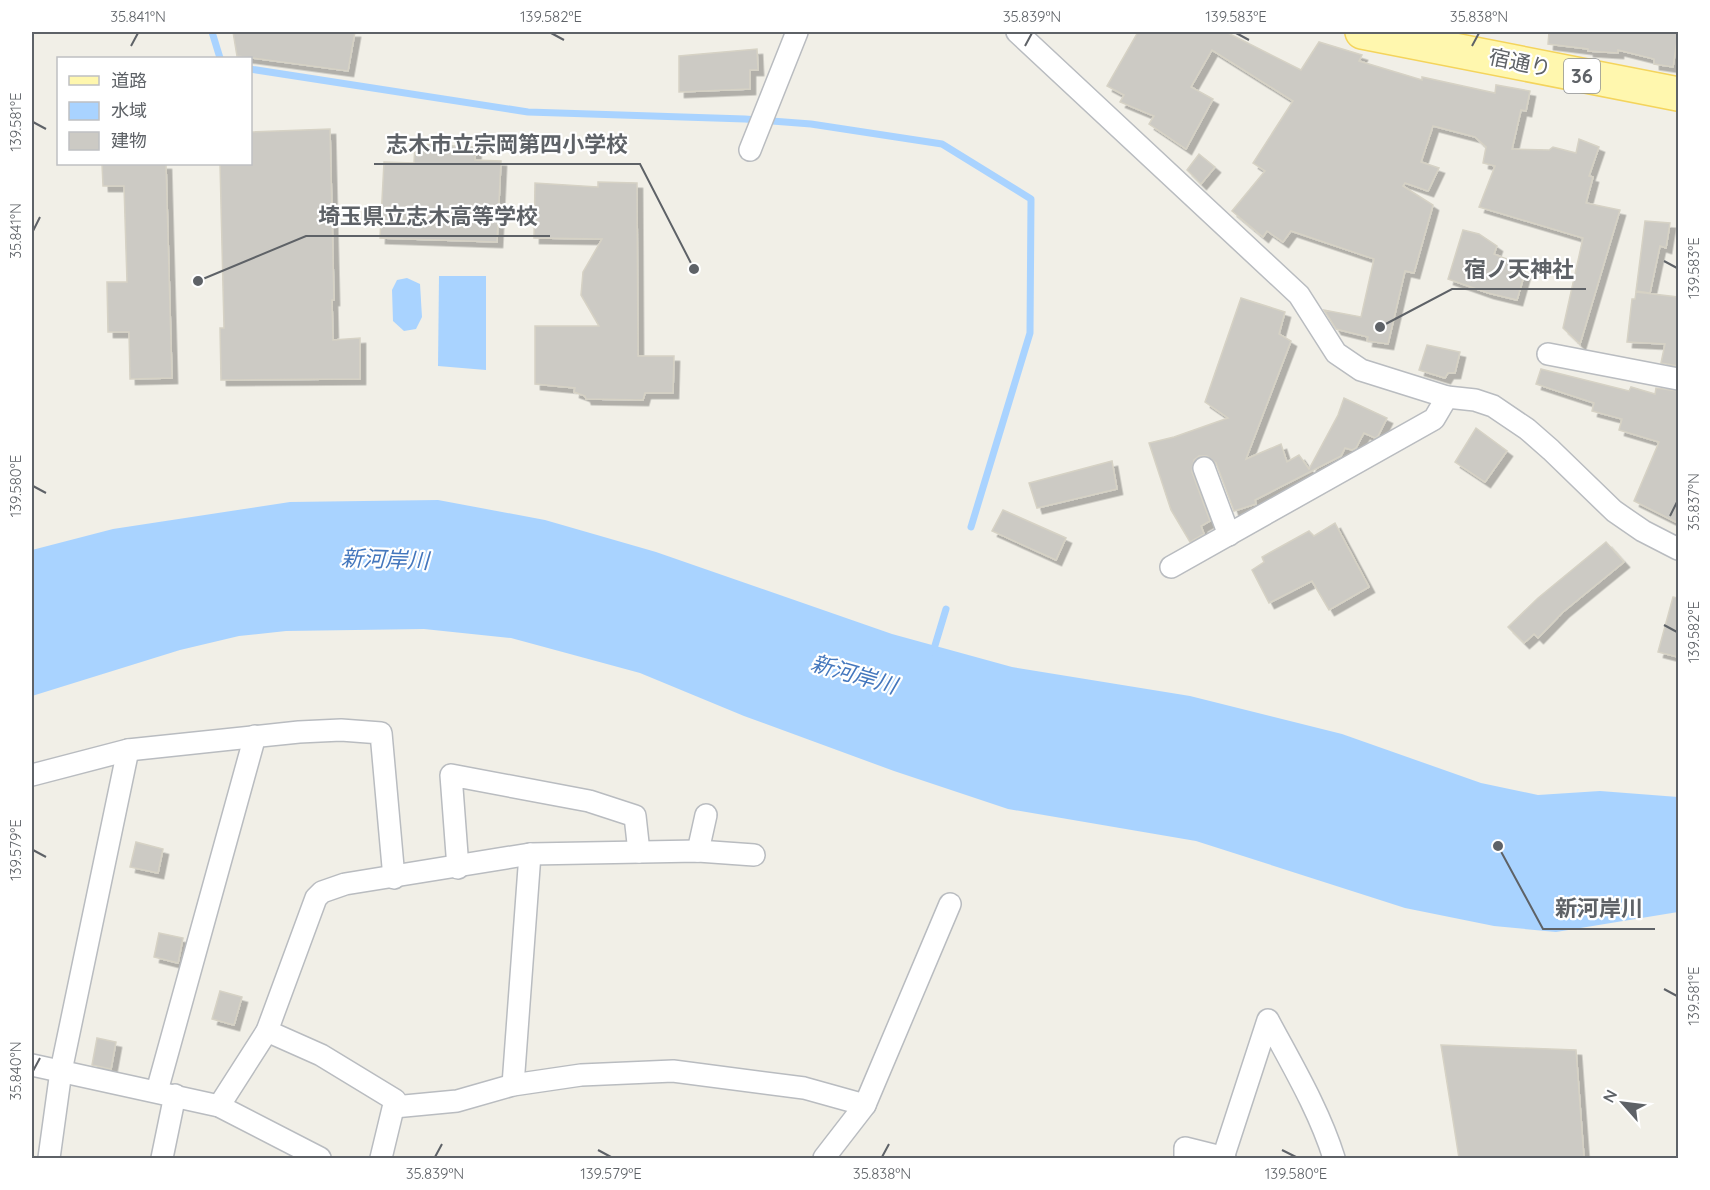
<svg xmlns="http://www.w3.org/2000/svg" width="1710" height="1190" font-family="Quicksand,'Noto Sans JP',sans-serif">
	<defs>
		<filter id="shadow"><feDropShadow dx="5.5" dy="5.5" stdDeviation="0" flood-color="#0004"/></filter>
	</defs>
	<rect width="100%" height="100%" fill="#f1efe7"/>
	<g fill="#a9d3ff">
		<polygon points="439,276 486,276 486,370 438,366"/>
		<polygon points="407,278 420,284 422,317 416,329 404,331 393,321 392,290 397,280"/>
		<polygon points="438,500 545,520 656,552 892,634 1012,667 1190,696 1342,734 1481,783 1538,795 1600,791 1678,797 1678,912 1556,932 1494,926 1405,908 1196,841 1008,809 894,771 744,716 640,673 511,638 424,629 286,631 239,636 180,650 32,696 32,550 113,529 290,502"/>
	</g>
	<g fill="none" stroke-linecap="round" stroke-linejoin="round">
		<g stroke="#a9d3ff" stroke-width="7">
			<polyline points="212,32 220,58"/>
			<polyline points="250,69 528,112 745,119 811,124 942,144 1031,199 1030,333 971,527"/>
			<polyline points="933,652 946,609"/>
		</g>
	</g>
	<g fill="#cccac4" stroke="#d6d2c5" stroke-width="1.5" filter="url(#shadow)">
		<polygon points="233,32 355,32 348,71 237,56"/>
		<polygon points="1138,32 1226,32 1301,70 1319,42 1362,55 1359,61 1422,80 1422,77 1495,93 1496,85 1530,91 1526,111 1521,110 1512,149 1549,150 1553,147 1576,153 1579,139 1599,147 1589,176 1593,177 1586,203 1620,210 1580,344 1563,328 1583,238 1479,207 1495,166 1483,163 1486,147 1475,137 1433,126 1421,162 1439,168 1428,191 1405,183 1403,186 1433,205 1414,273 1405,271 1388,344 1367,341 1368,337 1336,329 1324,310 1361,317 1374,259 1291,231 1283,242 1267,231 1263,237 1232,211 1265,171 1253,163 1293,101 1212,50 1191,87 1213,99 1186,149 1149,124 1154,116 1120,102 1124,95 1107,86"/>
		<polygon points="1549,32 1678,32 1678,34 1673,67 1654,64 1654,59 1618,50 1618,53 1588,51 1588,49 1548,44"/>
		<polygon points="757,49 758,70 750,70 750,89 679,92 679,56"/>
		<polygon points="330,129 334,300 332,300 333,340 360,338 360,379 221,380 220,328 224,328 220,164 250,164 250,132"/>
		<polygon points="415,144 476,147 475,160 501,161 497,242 380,238 384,162 414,163"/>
		<polygon points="1199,154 1215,167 1201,184 1187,170"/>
		<polygon points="102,164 166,164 172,378 130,379 129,332 108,332 107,282 127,282 124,186 103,186"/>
		<polygon points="598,182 637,183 638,356 674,356 673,393 645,393 643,400 586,399 585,396 574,392 575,388 535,384 535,326 599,326 581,295 583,272 602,239 534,238 535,183 598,187"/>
		<polygon points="1645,221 1670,223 1666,248 1660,246 1650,293 1636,291"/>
		<polygon points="1463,230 1479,234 1497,246 1494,254 1514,262 1513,268 1526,269 1517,300 1488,293 1448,279"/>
		<polygon points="1636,292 1678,297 1678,366 1661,363 1665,344 1627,342 1632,299 1635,299"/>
		<polygon points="1241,298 1285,312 1279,334 1291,341 1246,459 1281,444 1287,462 1299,455 1309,469 1338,415 1344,398 1387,418 1378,436 1375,438 1364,433 1356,448 1352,450 1345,448 1341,456 1255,500 1256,504 1234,511 1216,463 1207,456 1199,456 1194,460 1192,472 1210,521 1201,526 1204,534 1190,542 1171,510 1149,443 1174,437 1228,418 1205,402"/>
		<polygon points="1427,345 1460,352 1455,373 1448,373 1445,378 1419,370"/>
		<polygon points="1541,369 1629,391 1631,387 1655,394 1656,388 1678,391 1678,523 1634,501 1659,442 1619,430 1622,419 1592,411 1594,403 1536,384"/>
		<polygon points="1476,428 1507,451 1485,482 1455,462"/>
		<polygon points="1112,461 1117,489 1037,508 1029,483"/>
		<polygon points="1003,510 1066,538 1056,560 992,531"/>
		<polygon points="1335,523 1369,587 1329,610 1312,581 1269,603 1252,570 1264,562 1262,557 1309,531 1314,536"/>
		<polygon points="1606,542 1624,562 1563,612 1538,638 1534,634 1524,643 1508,627 1538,598"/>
		<polygon points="1673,597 1678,598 1678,657 1658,652"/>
		<polygon points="136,842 163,849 158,873 130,867"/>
		<polygon points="159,933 183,938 178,963 154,957"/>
		<polygon points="220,991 242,997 234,1025 212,1019"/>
		<polygon points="97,1038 116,1042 111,1069 92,1065"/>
		<polygon points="1441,1045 1576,1050 1584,1158 1459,1158"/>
	</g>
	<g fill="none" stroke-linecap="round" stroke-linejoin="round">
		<g stroke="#b9bcc0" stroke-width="24">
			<g id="minor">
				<polyline points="1017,32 1299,295 1336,353 1361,370 1447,397 1475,400 1493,406 1527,429 1551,450 1614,511 1643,531 1678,549"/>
				<polyline points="750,150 797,32"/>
				<polyline points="1548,354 1678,379"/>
				<polyline points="1204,468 1229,535"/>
				<polyline points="1171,567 1434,419 1447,397"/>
				<polyline points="32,775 128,750 299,732 341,730 381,733 394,878"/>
				<polyline points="698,851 706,815"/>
				<polyline points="458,868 451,775 589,801 635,816 639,852"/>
				<polyline points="267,1031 321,1055 395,1100 381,1158"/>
				<polyline points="32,1065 219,1106 320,1158"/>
				<polyline points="513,1085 530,854"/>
				<polyline points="157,1091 255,736"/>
				<polyline points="219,1106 267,1031 316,898 322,892 345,884 530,854 698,851 754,855"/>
				<polyline points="394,1107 457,1101 513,1085 581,1075 673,1071 804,1088 865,1105"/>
				<polyline points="49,1158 61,1071 128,750"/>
				<polyline points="162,1158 175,1095"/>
				<polyline points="824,1158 865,1105 950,904"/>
				<polyline points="1185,1158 1185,1148 1225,1158"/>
				<path d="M1223 1158 1268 1020C1292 1065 1319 1110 1334 1158"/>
			</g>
		</g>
		<g stroke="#f4d45c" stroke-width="36">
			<polyline id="primary" points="1362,32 1678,94"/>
		</g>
		<use href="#minor" stroke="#fff" stroke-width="21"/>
		<use href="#primary" stroke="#fff7ae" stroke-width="33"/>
	</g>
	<path fill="none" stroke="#5e6267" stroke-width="2" d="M551 33 564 40M1236 33 1249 40M131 46 138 33M1025 46 1032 33M1472 46 1479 33M33 122 46 129M33 231 40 217M1664 261 1677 268M33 486 46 493M1670 516 1677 502M1664 625 1677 632M33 850 46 857M1664 989 1677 996M33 1071 40 1058M598 1150 611 1157M1282 1150 1296 1157M435 1157 442 1144M882 1157 889 1144"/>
	<g text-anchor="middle" stroke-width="4.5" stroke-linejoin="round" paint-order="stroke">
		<rect fill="#fff" stroke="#8e9195" stroke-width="1.5" x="1564" y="59" width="36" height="34" rx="4.5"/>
		<g font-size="20" font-weight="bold" fill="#5e6267">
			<text x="1582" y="83">36</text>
		</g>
		<g font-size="21" fill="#5e6267" stroke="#fff">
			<text transform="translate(1520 63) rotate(12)" y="7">宿通り</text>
		</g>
		<g font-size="22" font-style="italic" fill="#4477bd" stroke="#fff">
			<text transform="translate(385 559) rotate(2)" y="8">新河岸川</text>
			<text transform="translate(854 674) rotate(16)" y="8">新河岸川</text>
		</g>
	</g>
	<path fill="none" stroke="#5e6267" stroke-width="2" d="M694 269L640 164H374M198 281L306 236H550M1380 327L1452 289H1586M1498 846L1543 929H1655"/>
	<g fill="#5e6267" stroke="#fff" stroke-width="2">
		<circle cx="694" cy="269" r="6"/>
		<circle cx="198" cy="281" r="6"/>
		<circle cx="1380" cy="327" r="6"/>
		<circle cx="1498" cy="846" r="6"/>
	</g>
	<g font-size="22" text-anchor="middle" font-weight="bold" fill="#5e6267" stroke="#fff" stroke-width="4.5" stroke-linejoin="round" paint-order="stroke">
		<text x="507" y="152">志木市立宗岡第四小学校</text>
		<text x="428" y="224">埼玉県立志木高等学校</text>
		<text x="1519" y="277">宿ノ天神社</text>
		<text x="1599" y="916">新河岸川</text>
	</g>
	<rect width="1710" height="1190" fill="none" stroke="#ffffff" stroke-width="66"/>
	<rect x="57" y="57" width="195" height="108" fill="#ffffff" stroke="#bfc0c2" stroke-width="1.5"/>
	<rect x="69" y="76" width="30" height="9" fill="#fff7ae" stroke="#bfc0c2" stroke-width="1.5"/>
	<text x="111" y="87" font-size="18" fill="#5e6267">道路</text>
	<rect x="69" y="102" width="30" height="18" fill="#a9d3ff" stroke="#bfc0c2" stroke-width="1.5"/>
	<text x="111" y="117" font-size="18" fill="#5e6267">水域</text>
	<rect x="69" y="132" width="30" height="18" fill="#cccac4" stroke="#bfc0c2" stroke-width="1.5"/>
	<text x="111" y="147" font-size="18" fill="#5e6267">建物</text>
	<g transform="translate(1623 1103) rotate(298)" stroke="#ffffff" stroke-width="4.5" paint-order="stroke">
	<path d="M0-4.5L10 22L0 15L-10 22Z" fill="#5e6267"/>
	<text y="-9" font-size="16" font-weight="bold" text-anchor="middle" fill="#5e6267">N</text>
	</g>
	<rect x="33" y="33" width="1644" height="1124" fill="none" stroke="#5e6267" stroke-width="2"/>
	<g font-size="15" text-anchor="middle" fill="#5e6267">
		<text x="138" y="22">35.841°N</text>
		<text x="551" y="22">139.582°E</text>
		<text x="1032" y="22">35.839°N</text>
		<text x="1236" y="22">139.583°E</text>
		<text x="1479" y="22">35.838°N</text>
		<text transform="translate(16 122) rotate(-90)" y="5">139.581°E</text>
		<text transform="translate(16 231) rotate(-90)" y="5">35.841°N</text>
		<text transform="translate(1694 268) rotate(-90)" y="5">139.583°E</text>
		<text transform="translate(16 486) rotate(-90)" y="5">139.580°E</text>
		<text transform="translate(1694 502) rotate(-90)" y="5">35.837°N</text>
		<text transform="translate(1694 632) rotate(-90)" y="5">139.582°E</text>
		<text transform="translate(16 850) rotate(-90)" y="5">139.579°E</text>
		<text transform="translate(1694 996) rotate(-90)" y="5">139.581°E</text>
		<text transform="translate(16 1071) rotate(-90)" y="5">35.840°N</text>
		<text x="435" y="1179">35.839°N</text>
		<text x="611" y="1179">139.579°E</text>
		<text x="882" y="1179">35.838°N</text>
		<text x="1296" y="1179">139.580°E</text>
	</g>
</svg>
